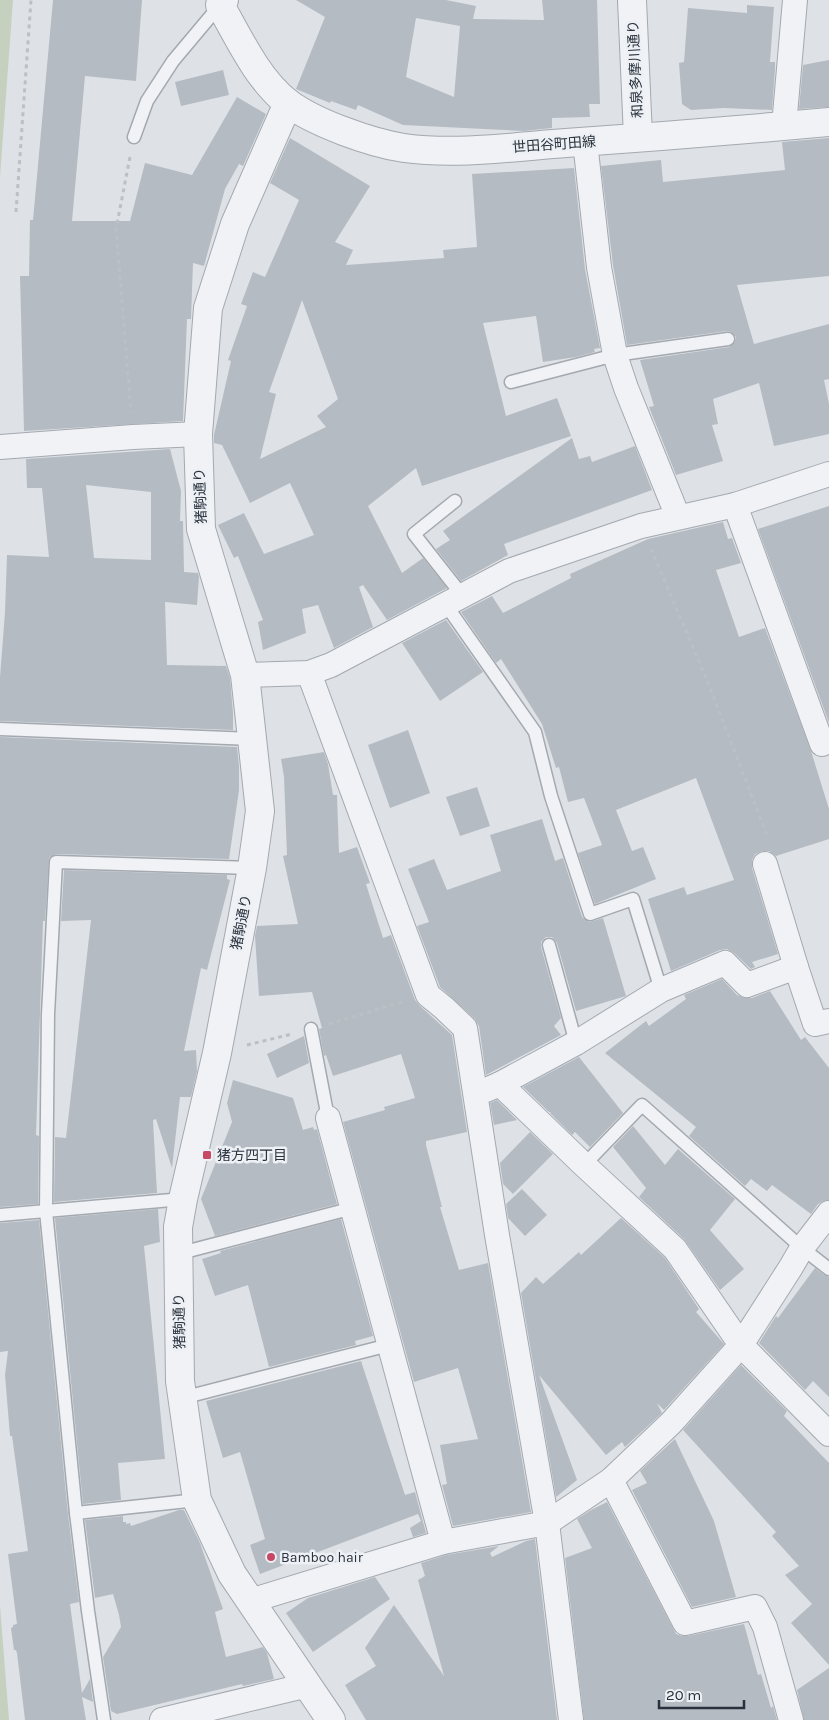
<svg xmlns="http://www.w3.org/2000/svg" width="829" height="1720" font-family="Karla,'Noto Sans JP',sans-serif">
	<rect width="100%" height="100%" fill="#dee2e6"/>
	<g fill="#c5d0bf">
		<polygon points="0,0 13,0 0,177"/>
		<polygon points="0,1606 9,1720 0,1720"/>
	</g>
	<g fill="#b5bbc3" fill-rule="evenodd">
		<polygon points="53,0 142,0 136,81 85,76 72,221 130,221 145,163 192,175 237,97 266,114 243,166 239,164 225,189 204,266 193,263 191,319 187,319 183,421 24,431 20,276 29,276 30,220 33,220"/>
		<path d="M296 0H446L476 6 473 19 544 20 542 0H597L600 104H589L590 117 552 118V128L524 131 403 125 358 105 356 110 331 101 330 103 296 89 325 17ZM416 18 460 26 454 97 406 77Z"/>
		<polygon points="747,5 774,7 770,62 775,62 775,69 772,110 724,108 691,110 682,104 679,63 684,62 688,8 747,13"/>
		<polygon points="829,60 829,107 799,109 803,65"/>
		<polygon points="223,70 229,95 181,106 175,82"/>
		<path d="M290 138 370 186 335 242 353 250 346 265 444 258 443 250 477 247 472 174 574 168 585 269 600 348 594 349 595 352 576 357 543 362 536 316 483 323 506 416 557 398 571 436 422 486 416 468 368 506 402 573 423 558 447 588 387 620 363 585 359 587 373 627 334 648 318 605 302 609 306 633 263 650 258 622 263 620 238 556 234 558 218 525 244 513 264 554 314 535 290 483 250 503 222 445 214 443V435L231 361 228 360 247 306 241 304 253 272 265 277 299 200 270 183ZM302 300 338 399 317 416 326 427 260 459 276 394 269 392Z"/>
		<polygon points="829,138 829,276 737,285 754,344 829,324 829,379 824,380 829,404 829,434 774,446 759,383 713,399 718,424 712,425 723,461 676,475 649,407 654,406 640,360 729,347 735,342 736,337 731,332 727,331 627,345 613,265 601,166 661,160 663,182 785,170 782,142"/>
		<polygon points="572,438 579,459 590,456 592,462 635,446 652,490 504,544 508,555 461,581 436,549 450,540 443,531"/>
		<path d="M170 449 181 491 180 521H183L184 572 198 573 199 577 197 605 165 602 167 665 226 666 230 678 233 713V730L0 721V677L5 612 7 555 49 557 42 488H27L26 459ZM86 485 151 492V560L94 558Z"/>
		<polygon points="829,506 829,723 758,529"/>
		<polygon points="723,522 728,539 732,538 741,563 716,570 739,637 765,628 811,751 829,809 829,839 776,856 769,851 762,851 755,854 752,860 752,868 778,954 752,962 755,967 751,969 734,953 727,949 720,950 671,971 648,899 684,887 687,895 734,880 696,778 616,810 632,851 643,847 656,879 595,904 578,853 602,845 584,798 568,802 559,767 556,768 542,724 501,659 496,663 461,612 492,596 503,613 571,578 570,574 648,539"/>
		<polygon points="446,620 483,672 440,701 402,643"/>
		<polygon points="408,730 430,793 390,808 368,745"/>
		<polygon points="0,737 237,747 239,766 239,790 229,859 56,854 49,858 45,921 43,921 36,1135 39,1136 38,1204 0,1207"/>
		<polygon points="324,752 328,764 333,795 337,795 339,853 357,847 370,883 366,884 383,938 391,935 415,1000 419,1005 452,1035 467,1132 426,1141 426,1145 442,1207 440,1207 459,1270 488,1263 531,1512 453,1526 442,1485 447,1484 440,1445 478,1439 458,1368 414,1382 343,1122 385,1110 384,1107 415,1098 401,1054 333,1076 326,1055 324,1056 319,1029 322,1028 312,992 259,996 255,936 257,926 298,924 283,856 287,855 284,777 281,759"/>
		<polygon points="477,787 490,826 460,836 446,797"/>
		<polygon points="542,819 555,861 563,858 582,917 589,922 603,918 626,996 576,1011 557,943 552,937 546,937 541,942 541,947 561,1018 554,1026 561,1035 486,1075 479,1026 475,1019 440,987 417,926 429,922 408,869 434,859 447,890 501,871 490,835"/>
		<polygon points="64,870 227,875 227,879 230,880 207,970 201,968 184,1051 196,1050 197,1071 191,1097 180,1097 172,1168 156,1119 153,1120 157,1193 54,1202 55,1137 66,1138 91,920 61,921"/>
		<polygon points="722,979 737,995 744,998 752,998 770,991 801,1040 805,1037 829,1068 829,1200 823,1201 818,1204 811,1214 772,1185 767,1191 751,1179 745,1186 689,1136 696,1127 605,1053 646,1021 649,1026 686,999 684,995"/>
		<polygon points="304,1036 309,1063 277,1078 267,1054"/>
		<polygon points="579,1057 623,1113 590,1147 575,1132 572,1135 550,1113 551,1112 549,1112 523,1087"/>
		<polygon points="233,1080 293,1098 303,1130 313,1127 314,1130 317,1129 337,1204 215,1236 201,1199 232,1122 227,1103"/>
		<polygon points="497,1100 517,1120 494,1125 490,1103"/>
		<polygon points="633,1126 665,1165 678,1149 735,1199 710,1230 744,1269 720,1290 684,1239 639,1197 646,1188 613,1147"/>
		<polygon points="530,1132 553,1154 513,1194 503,1184 500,1163"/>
		<polygon points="522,1189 547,1215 525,1236 508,1218 506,1204"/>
		<polygon points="158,1209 160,1242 144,1246 165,1459 118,1463 121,1500 83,1504 55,1218"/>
		<polygon points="621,1218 665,1258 699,1309 696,1312 724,1344 664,1410 657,1403 662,1413 625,1447 622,1442 606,1455 539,1375 577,1480 556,1497 521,1293 536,1277 543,1284 579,1252 581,1255"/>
		<polygon points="341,1219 373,1336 355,1341 356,1345 269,1367 248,1285 215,1296 202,1259 221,1253 220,1251"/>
		<polygon points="39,1220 68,1514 79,1602 70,1604 82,1693 90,1679 93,1702 82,1697 86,1720 25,1720 17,1653 16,1650 14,1650 11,1628 13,1627 13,1625 17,1624 8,1554 28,1551 12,1436 10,1436 5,1375 8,1351 0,1352 0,1223"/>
		<polygon points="815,1268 824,1275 829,1277 829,1397 813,1381 805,1390 759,1343 776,1316 778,1318"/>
		<polygon points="361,1361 405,1495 415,1492 426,1533 413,1537 410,1528 421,1521 418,1514 260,1574 250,1545 265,1539 240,1452 223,1458 206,1401"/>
		<polygon points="741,1365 787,1411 784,1416 829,1463 829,1665 791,1623 812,1604 785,1575 799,1566 772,1536 776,1532 683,1430"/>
		<polygon points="675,1439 714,1521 736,1597 692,1607 632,1490 647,1483 640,1471"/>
		<polygon points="607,1502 676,1634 682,1636 688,1636 744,1624 758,1675 761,1674 771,1708 773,1706 777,1720 584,1720 565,1558 592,1548 577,1519 591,1510"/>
		<polygon points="179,1510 184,1510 200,1543 223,1609 215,1612 226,1657 263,1647 267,1653 274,1679 243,1686 242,1684 117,1714 111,1711 103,1657 121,1627 119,1615 113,1594 95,1598 85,1520 123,1516 123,1522 126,1522 126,1524 130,1523 131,1526"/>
		<polygon points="535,1539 557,1720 366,1720 345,1685 376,1666 365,1648 394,1605 444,1676 418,1580 425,1576 421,1563 446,1555 499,1546 490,1553 492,1557 526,1541"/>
		<polygon points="375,1577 390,1599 313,1652 286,1613 308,1598"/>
		<polygon points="829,1668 829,1720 804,1720 797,1690"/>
	</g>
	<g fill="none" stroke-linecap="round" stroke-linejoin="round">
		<g stroke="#a4a9b0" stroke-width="15">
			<g id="service">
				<polyline points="134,137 147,101 173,61 220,5"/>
				<polyline points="511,382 615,355 728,339"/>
				<polyline points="455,501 414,534 462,595"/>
				<polyline points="446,605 535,732 551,796 590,914 633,899 661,990"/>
				<polyline points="0,729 253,739"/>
				<polyline points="549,945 576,1043"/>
				<polyline points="311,1029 328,1118"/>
				<polyline points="584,1165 642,1105 802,1248 829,1269"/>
				<polyline points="0,1215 183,1199"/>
				<polyline points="177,1254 353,1208"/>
				<polyline points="182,1398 389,1345"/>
				<polyline points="76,1513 197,1500"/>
				<polyline points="104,1720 88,1611 76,1513 46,1211 48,1014 56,862 252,868"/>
			</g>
		</g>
		<g stroke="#a4a9b0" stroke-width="26">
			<g id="minor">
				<polyline points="784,126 795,0"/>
				<polyline points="585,142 599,267 615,355 626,388 678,517"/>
				<polyline points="0,447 133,437 198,434"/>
				<polyline points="735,505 822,744 829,741"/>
				<polyline points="309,673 428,995 444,1008 465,1028 497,1235 547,1523 571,1720"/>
				<polyline points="245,675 309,673 331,665 509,571 641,526 735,505 829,474"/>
				<polyline points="765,864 796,967"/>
				<polyline points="500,1084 584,1165 675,1249 741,1345 829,1434"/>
				<polyline points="486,1090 500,1084 576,1043 661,990 725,963 747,985 796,967 815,1024 829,1021"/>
				<polyline points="328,1118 443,1542"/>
				<polyline points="611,1480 685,1623 755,1607 765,1627 791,1720"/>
				<polyline points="250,1601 443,1542 547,1523 611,1480 671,1423 741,1345 791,1267 802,1248 829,1213"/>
				<polyline points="162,1720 308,1685"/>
			</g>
		</g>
		<g stroke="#a4a9b0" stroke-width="30">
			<g id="tertiary">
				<path d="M224 0 220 5C239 38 257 79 288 103 315 123 371 143 404 148 457 155 513 147 566 143 653 137 741 130 829 122"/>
				<polyline points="632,0 638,137"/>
				<polyline points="288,103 235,224 208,308 198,434 201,529 245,675 260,811 252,868 217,1053 183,1199 178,1227 180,1381 197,1500 232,1574 331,1720"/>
			</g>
		</g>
		<g stroke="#bcc0c5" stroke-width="3" stroke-dasharray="4 4" stroke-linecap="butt">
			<polyline points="130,157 116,229 131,412"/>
			<polyline points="16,212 31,0"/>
			<polyline points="651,549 707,680 768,838"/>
			<polyline points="329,1024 402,1002"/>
			<polyline points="247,1045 292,1034"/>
		</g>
		<use href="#service" stroke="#f0f2f5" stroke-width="12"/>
		<use href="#minor" stroke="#f0f2f5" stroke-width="24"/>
		<use href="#tertiary" stroke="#f0f2f5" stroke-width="28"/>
	</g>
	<g fill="#c64864" stroke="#edf0f4" stroke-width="2">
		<rect x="202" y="1150" width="10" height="10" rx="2.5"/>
		<circle cx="271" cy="1557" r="5"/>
	</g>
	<g text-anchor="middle" stroke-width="5" stroke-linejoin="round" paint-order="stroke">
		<g font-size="14" fill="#28313c" stroke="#edf0f4">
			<text transform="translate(635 69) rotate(-93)" y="5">和泉多摩川通り</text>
			<text transform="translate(554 144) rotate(-4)" y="5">世田谷町田線</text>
			<text transform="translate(200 496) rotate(-92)" y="5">猪駒通り</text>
			<text transform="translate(241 922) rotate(-79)" y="5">猪駒通り</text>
			<text transform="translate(179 1321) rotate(-91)" y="5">猪駒通り</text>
		</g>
		<g font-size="14" fill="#28313c" stroke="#edf0f4" text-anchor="start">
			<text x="217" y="1160">猪方四丁目</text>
			<text x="281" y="1562">Bamboo hair</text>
		</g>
	</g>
	<path d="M659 1700v8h85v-8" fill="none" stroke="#28313c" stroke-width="2.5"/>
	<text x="666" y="1700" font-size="15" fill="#28313c" stroke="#edf0f4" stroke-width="4" paint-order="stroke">20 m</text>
</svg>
